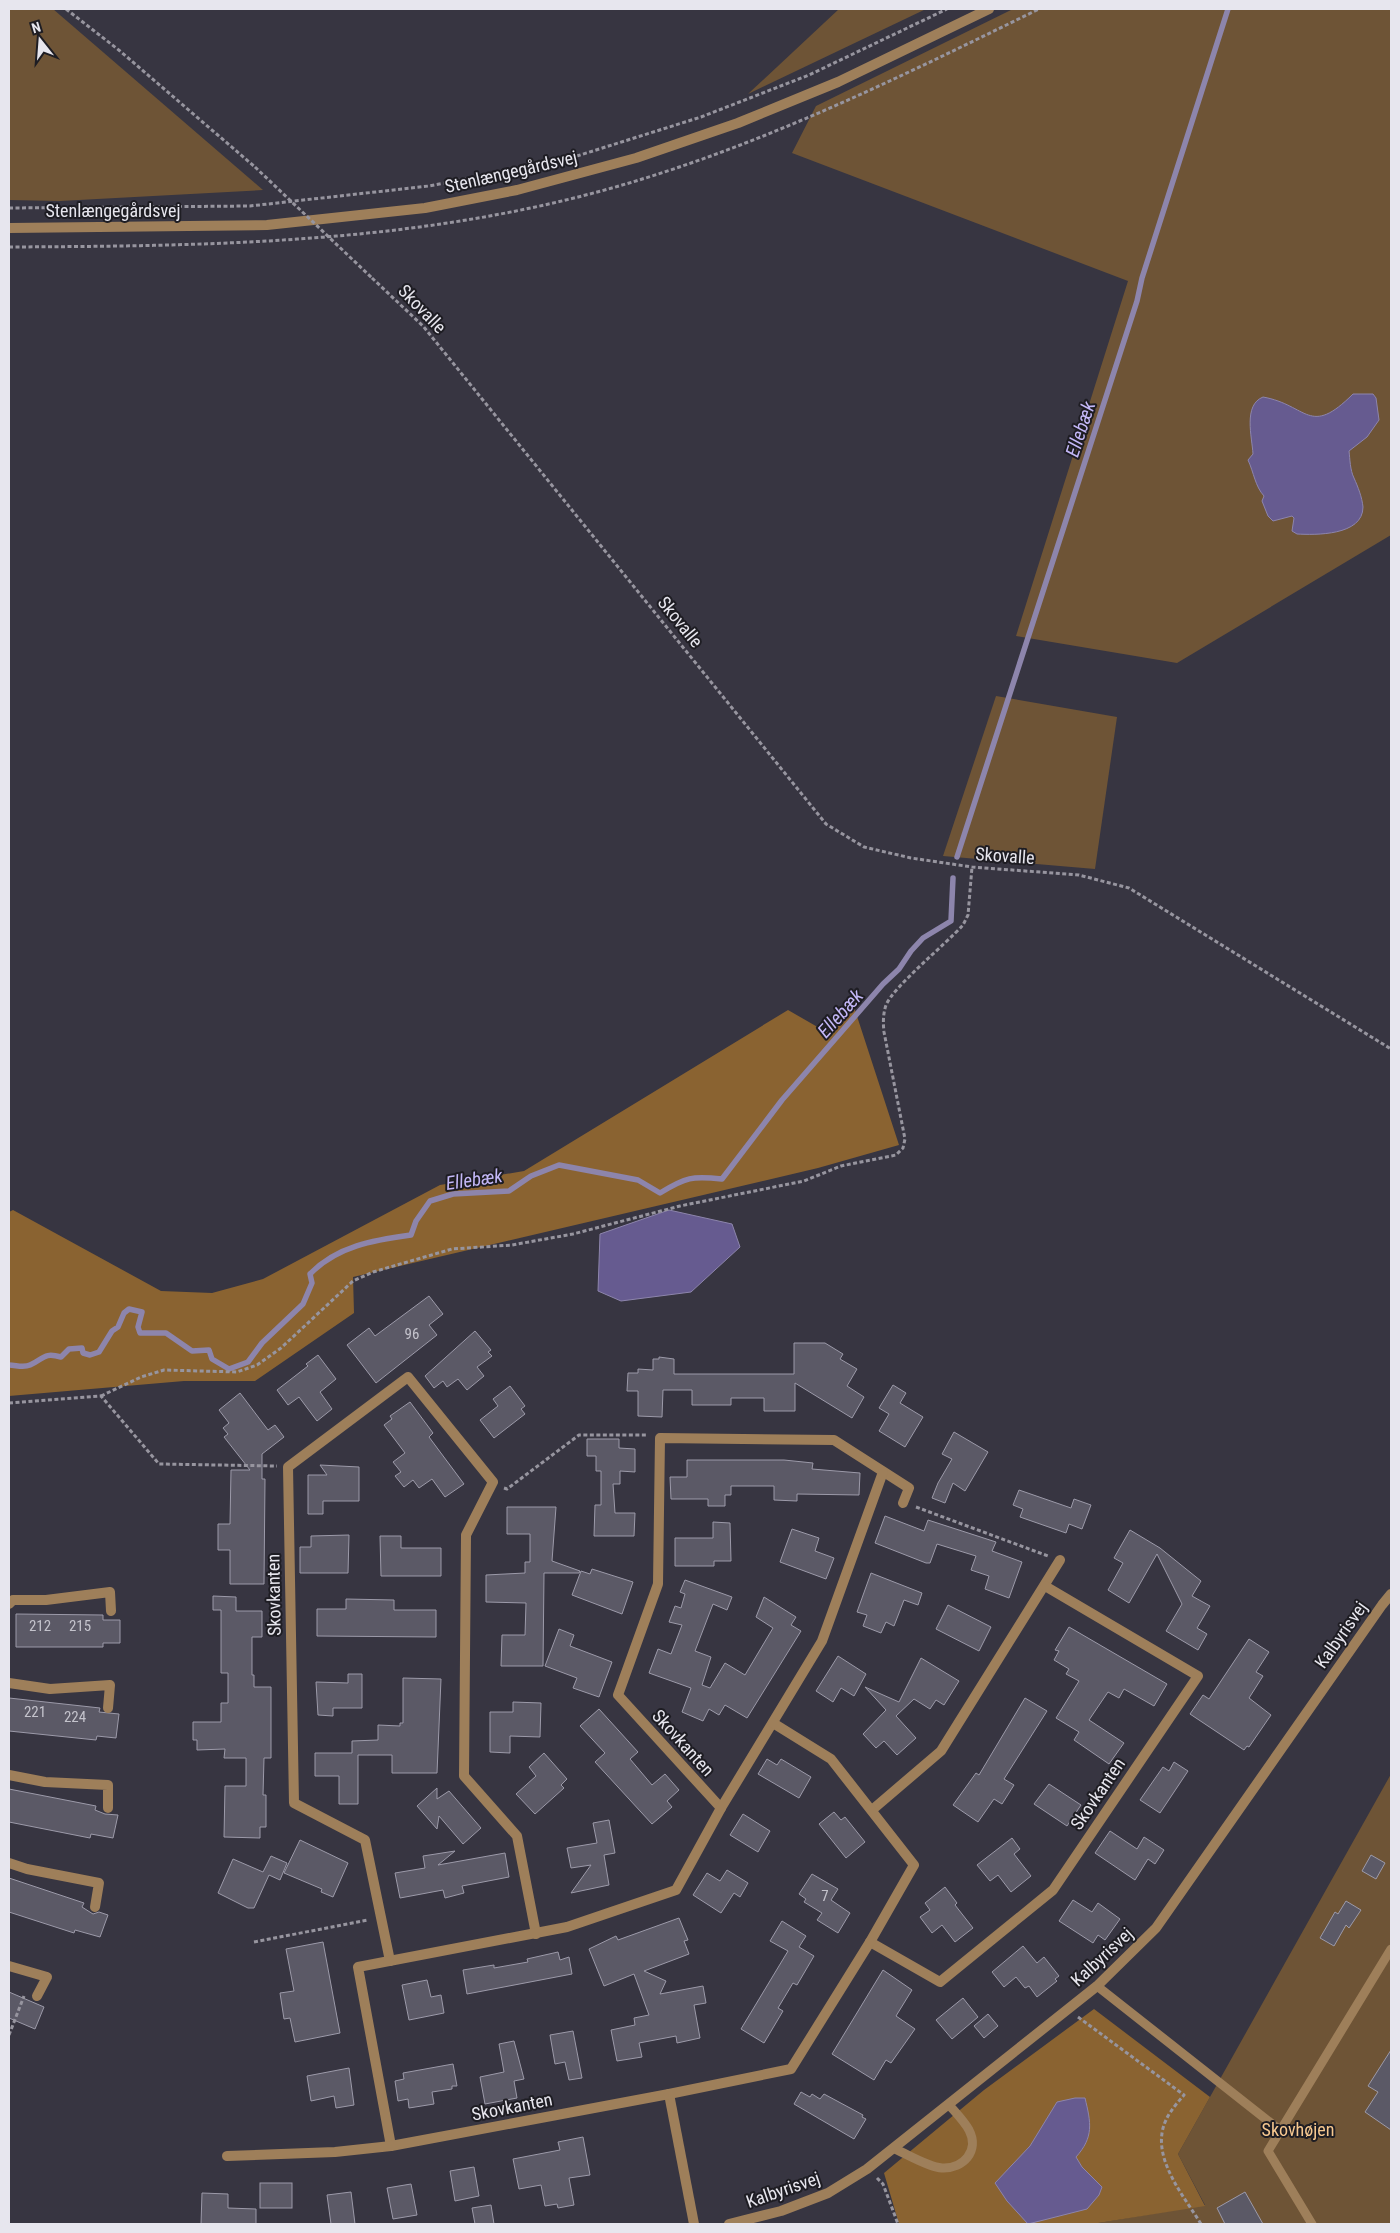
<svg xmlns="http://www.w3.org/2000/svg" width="1400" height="2233" font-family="'Roboto Condensed',sans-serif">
	<rect width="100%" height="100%" fill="#373541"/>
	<g fill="#6e5436">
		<polygon points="9,9 53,9 263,190 60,201 9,200"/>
		<polygon points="839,9 926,9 748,94"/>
		<polygon points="1013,9 1391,9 1391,535 1177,663 1016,636 1128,281 792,153 816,106"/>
		<polygon points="996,696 1117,717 1095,869 943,856"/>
		<polygon points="1391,1774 1391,2224 1092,2224 1205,2205 1178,2154"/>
	</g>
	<g fill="#8a6331">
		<polygon points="854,1007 899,1145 818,1168 353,1277 354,1313 255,1381 184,1381 9,1396 9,1212 13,1210 161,1291 212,1293 263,1279 440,1185 524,1171 788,1010 828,1033"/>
		<polygon points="1094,2009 1210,2097 1178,2154 1205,2206 1092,2224 899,2224 884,2173 984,2090"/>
	</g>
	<g fill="#665b90" stroke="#8d85ac">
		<path d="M1353 394H1373L1376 398 1379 420 1367 437 1349 451C1350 459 1350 470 1354 478 1358 487 1362 497 1363 507 1363 536 1315 535 1297 534L1292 531 1294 518 1292 516 1273 521 1268 516 1262 501 1264 496C1255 486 1254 473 1248 460L1253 454C1252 437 1243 405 1263 397 1308 405 1309 438 1353 394Z"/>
		<polygon points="669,1210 732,1224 740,1247 691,1292 621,1301 598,1291 600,1234"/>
		<path d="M1075 2098H1085C1091 2123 1094 2137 1076 2157L1082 2167 1102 2187 1099 2195 1087 2209 1028 2224 1007 2201 995 2183 1030 2146 1057 2102Z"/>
	</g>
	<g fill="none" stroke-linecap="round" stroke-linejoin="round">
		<g stroke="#8d85ac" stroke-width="5.5">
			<polyline points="957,857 1137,301 1142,278 1228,9"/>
			<path d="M9 1365C16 1365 23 1368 30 1365 44 1359 43 1352 61 1357L69 1349 82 1348 83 1353 90 1355 99 1352 112 1331 118 1327 124 1313 129 1309 142 1312 138 1327 140 1333H166L192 1351 209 1350 212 1359 229 1369 248 1362 262 1343 303 1304 312 1283 310 1274C337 1246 374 1240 411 1235L416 1221 430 1201 453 1194 509 1191 531 1176 559 1165 638 1180 660 1193C686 1177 692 1176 722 1179L782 1100 883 984 899 969 911 951 923 938 951 921 953 878"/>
		</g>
	</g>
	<g fill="#5b5966" stroke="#9c9aa9">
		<polygon points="429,1296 443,1314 429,1325 437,1335 376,1383 347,1345 369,1328 375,1336"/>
		<polygon points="475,1331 491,1350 488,1352 492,1356 477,1367 484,1376 467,1390 458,1379 447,1387 443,1381 434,1388 425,1376"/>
		<polygon points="794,1343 825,1343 843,1354 840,1359 857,1369 847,1386 864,1397 852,1418 795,1383 795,1411 764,1411 764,1398 731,1398 731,1405 692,1405 692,1390 663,1390 662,1417 638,1416 638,1391 627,1391 628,1373 638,1373 638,1369 653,1370 653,1359 659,1359 659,1357 674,1359 674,1374 794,1374"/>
		<polygon points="318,1355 336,1379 320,1392 332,1409 317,1421 299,1397 288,1405 277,1390 308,1366 306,1364"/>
		<polygon points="893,1385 906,1393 900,1403 923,1417 905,1447 879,1431 889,1414 879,1408"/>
		<polygon points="510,1386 525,1406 521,1409 525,1414 494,1438 480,1420 498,1406 493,1399"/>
		<polygon points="240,1393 268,1430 275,1425 284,1437 262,1454 262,1479 265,1479 264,1584 230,1584 230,1550 218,1550 218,1524 230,1524 231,1470 250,1470 224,1437 228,1434 223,1428 229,1423 219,1410"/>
		<polygon points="410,1402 433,1433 429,1437 464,1484 445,1497 432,1479 419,1488 413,1480 404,1487 395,1476 401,1472 393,1462 405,1453 384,1425 392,1419 390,1416"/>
		<polygon points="954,1432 988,1452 965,1491 953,1483 945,1503 932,1498 938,1483 952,1459 942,1454"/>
		<polygon points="587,1439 619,1439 619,1448 635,1449 635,1472 620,1471 620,1484 613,1484 615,1513 635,1513 634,1536 594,1536 595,1505 601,1505 601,1471 596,1471 596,1456 587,1456"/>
		<polygon points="687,1460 784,1460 813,1463 812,1469 860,1473 859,1495 797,1494 797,1501 774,1500 774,1486 731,1486 731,1495 725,1495 725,1506 708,1506 708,1499 671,1499 670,1477 687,1477"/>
		<polygon points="320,1465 359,1467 359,1501 323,1501 323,1514 308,1514 308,1475 327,1475"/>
		<polygon points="1019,1490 1071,1508 1074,1499 1091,1505 1082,1529 1069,1524 1066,1533 1020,1517 1023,1509 1013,1505"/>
		<polygon points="507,1507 556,1507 552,1561 580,1571 579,1573 544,1573 543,1666 501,1666 502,1635 525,1635 526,1603 486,1602 486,1575 525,1573 525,1562 530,1562 530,1534 507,1534"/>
		<polygon points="885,1516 924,1531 928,1520 996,1542 992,1551 1022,1562 1009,1598 985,1589 989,1576 971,1570 976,1556 937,1544 930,1563 926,1563 875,1543"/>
		<polygon points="713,1522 730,1523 731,1561 714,1561 714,1566 675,1566 675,1538 713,1538"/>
		<polygon points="792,1529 819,1538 815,1551 834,1558 826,1579 780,1562"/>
		<polygon points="1130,1530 1160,1548 1201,1581 1192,1596 1210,1606 1197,1628 1207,1634 1198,1650 1166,1631 1182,1604 1157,1554 1129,1603 1108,1590 1123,1563 1114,1558"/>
		<polygon points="349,1535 348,1573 300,1573 300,1547 311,1547 311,1536"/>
		<polygon points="380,1536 401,1536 401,1548 441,1548 441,1576 381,1576"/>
		<polygon points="592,1569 633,1582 622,1614 572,1595 581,1571 590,1574"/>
		<polygon points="871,1573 922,1593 918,1605 904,1600 894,1626 886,1622 881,1633 863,1626 867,1615 857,1612"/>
		<polygon points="685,1580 732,1597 727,1610 713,1604 695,1651 711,1657 702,1685 710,1688 725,1663 745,1675 773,1628 756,1617 764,1597 796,1617 791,1625 801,1631 747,1718 725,1705 719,1715 709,1709 703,1721 682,1712 691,1688 649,1673 658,1649 671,1654 682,1625 669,1622 675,1606 681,1608 685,1594 680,1592"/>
		<polygon points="213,1596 236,1597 236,1611 262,1611 262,1637 252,1637 252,1675 254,1675 254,1687 271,1687 271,1758 264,1758 263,1795 266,1795 266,1827 260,1827 260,1838 224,1837 225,1786 246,1786 246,1758 224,1758 225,1749 197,1750 197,1740 193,1740 193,1722 221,1722 221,1703 228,1703 228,1673 221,1673 221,1610 213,1610"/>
		<polygon points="346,1599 394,1600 394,1610 436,1610 436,1637 317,1636 317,1609 346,1609"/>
		<polygon points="948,1605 991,1627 979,1651 936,1629"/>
		<polygon points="16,1614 103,1615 103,1620 120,1620 120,1643 103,1643 103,1647 16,1647"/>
		<polygon points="1069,1627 1167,1684 1154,1706 1124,1689 1119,1698 1108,1692 1089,1720 1124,1743 1109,1764 1074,1740 1079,1732 1056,1718 1079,1681 1066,1674 1069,1669 1054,1660 1059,1651 1055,1650"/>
		<polygon points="559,1629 574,1635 570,1646 612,1662 599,1697 573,1688 577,1678 545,1666"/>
		<polygon points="1249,1639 1269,1652 1256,1672 1263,1676 1249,1698 1271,1715 1249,1747 1247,1746 1244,1750 1190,1714 1203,1695 1209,1699"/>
		<polygon points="838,1656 866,1674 854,1696 841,1688 833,1702 816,1691"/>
		<polygon points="921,1658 959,1681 944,1705 936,1700 930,1709 914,1699 896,1716 916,1738 897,1755 884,1741 876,1748 863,1734 886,1710 865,1687 899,1702"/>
		<polygon points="348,1674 362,1674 362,1708 333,1708 333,1716 318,1715 316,1682 348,1683"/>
		<polygon points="403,1678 441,1679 437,1773 392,1773 392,1755 358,1755 358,1804 339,1804 339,1776 315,1776 315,1753 352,1753 352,1741 378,1740 378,1725 400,1726 400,1723 403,1723"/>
		<polygon points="9,1698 100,1708 99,1712 119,1714 116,1738 97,1736 96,1740 9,1731"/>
		<polygon points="1025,1698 1047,1711 1004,1779 1014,1785 1002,1804 994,1799 978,1822 953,1805 976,1773 979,1775"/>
		<polygon points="513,1702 541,1703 540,1737 510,1736 510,1753 490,1752 490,1712 513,1712"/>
		<polygon points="599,1709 638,1752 630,1759 652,1785 665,1774 679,1790 667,1801 672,1807 652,1824 595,1762 605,1753 580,1726"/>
		<polygon points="544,1753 567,1779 561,1785 564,1788 535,1814 516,1794 536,1776 529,1767"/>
		<polygon points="767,1759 777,1765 781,1759 811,1777 799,1798 758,1774"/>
		<polygon points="1174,1762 1188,1771 1160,1813 1140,1800 1163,1767 1169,1771"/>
		<polygon points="1049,1784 1081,1805 1067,1826 1034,1804"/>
		<polygon points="437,1788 437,1799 449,1791 481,1828 463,1844 439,1816 437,1829 417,1806"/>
		<polygon points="9,1789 96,1806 95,1810 105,1814 118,1815 113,1838 91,1834 90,1838 9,1822"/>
		<polygon points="834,1812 841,1820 845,1817 865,1842 846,1858 819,1824"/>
		<polygon points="743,1814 770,1831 758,1852 730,1835"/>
		<polygon points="609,1820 615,1853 604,1855 609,1885 571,1893 591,1865 571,1868 567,1848 597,1843 593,1823"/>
		<polygon points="1110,1831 1137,1849 1144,1837 1164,1850 1155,1864 1148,1859 1135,1880 1095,1853"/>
		<polygon points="1012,1838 1020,1849 1014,1854 1031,1876 1011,1892 998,1875 990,1881 977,1865"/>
		<polygon points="300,1840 348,1863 333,1897 321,1892 322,1889 284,1873"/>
		<polygon points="455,1851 438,1865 505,1853 509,1877 462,1886 464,1893 445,1898 443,1890 400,1898 395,1873 425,1868 423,1856"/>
		<polygon points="1371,1855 1385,1863 1376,1879 1362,1871"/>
		<polygon points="271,1856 287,1863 280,1880 269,1875 254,1908 248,1908 218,1893 233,1859 263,1872"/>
		<polygon points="727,1870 748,1883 740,1897 734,1893 721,1913 693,1895 707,1873 720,1881"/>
		<polygon points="812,1874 838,1889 831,1900 850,1913 838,1933 817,1920 822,1913 804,1902 806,1899 799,1894"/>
		<polygon points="9,1878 84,1903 82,1907 93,1914 99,1912 108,1915 100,1937 75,1930 74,1933 9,1912"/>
		<polygon points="945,1887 957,1903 955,1905 973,1928 955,1942 942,1925 932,1933 920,1917 930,1910 925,1903"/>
		<polygon points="1073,1900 1092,1912 1098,1903 1120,1919 1105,1940 1098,1935 1093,1943 1059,1921"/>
		<polygon points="1346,1901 1361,1910 1349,1928 1346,1925 1334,1946 1320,1938 1335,1912 1338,1914"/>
		<polygon points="679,1918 688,1940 684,1941 689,1954 644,1971 666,1981 660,1994 703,1986 706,2003 694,2005 700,2038 677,2043 676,2036 639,2043 642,2057 617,2061 611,2030 635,2025 634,2018 649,2015 634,1974 604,1986 589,1949 616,1936 618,1940"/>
		<polygon points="782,1921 806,1936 799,1947 814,1956 797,1985 793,1983 778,2008 783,2011 764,2043 741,2029 788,1951 770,1941"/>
		<polygon points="323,1942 340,2033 295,2042 290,2018 284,2019 280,1993 294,1991 286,1949"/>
		<polygon points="1023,1946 1037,1963 1044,1957 1059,1976 1055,1979 1057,1981 1037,1997 1029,1986 1025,1988 1016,1977 1004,1987 992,1972"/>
		<polygon points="558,1952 560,1960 569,1957 572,1974 467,1994 463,1970 494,1965 494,1968 528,1962 527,1959"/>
		<polygon points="883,1970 912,1990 896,2016 915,2029 891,2063 886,2060 874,2080 832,2054"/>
		<polygon points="427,1980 431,1997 441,1995 444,2013 409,2020 402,1985"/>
		<polygon points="9,1992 44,2007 35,2029 9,2018"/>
		<polygon points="963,1998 978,2017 952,2039 936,2020"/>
		<polygon points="988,2014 998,2026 984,2038 974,2026"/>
		<polygon points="573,2031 582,2078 569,2080 565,2062 555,2064 550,2035"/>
		<polygon points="514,2041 524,2079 514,2081 517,2098 485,2104 480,2077 504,2072 499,2044"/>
		<polygon points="1391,2050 1391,2130 1365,2112 1378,2092 1368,2086"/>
		<polygon points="453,2064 457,2086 452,2086 452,2089 432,2092 434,2104 409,2108 408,2099 398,2101 395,2081 404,2079 403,2073"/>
		<polygon points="349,2068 354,2105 336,2108 334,2096 311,2101 307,2076"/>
		<polygon points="801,2092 810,2097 812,2094 820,2099 824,2094 863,2115 862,2117 866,2119 854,2139 794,2104"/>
		<polygon points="583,2137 590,2175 569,2178 574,2205 558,2208 557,2204 545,2206 541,2185 519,2189 513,2159 560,2150 558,2142"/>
		<polygon points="474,2167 479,2196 455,2201 450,2171"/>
		<rect x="260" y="2183" width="32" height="25"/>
		<polygon points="411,2184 417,2215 393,2219 387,2188"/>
		<polygon points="351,2192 355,2224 331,2224 327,2195"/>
		<polygon points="1245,2192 1263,2224 1225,2224 1217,2208"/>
		<polygon points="202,2193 228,2194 228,2208 256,2209 256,2224 201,2224"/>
		<polygon points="491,2205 494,2224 475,2224 472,2208"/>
	</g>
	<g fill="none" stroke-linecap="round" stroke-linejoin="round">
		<g stroke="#97959f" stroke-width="3" stroke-dasharray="4 2.5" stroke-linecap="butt">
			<polyline points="66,9 120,51 255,167"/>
			<polyline points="9,208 250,206 429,186 561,161 701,117 809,75 947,9"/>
			<path d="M9 247C201 246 394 244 582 196 743 155 890 82 1039 9"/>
			<polyline points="372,278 423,326 826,824 864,847 911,858 972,867 1079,875 1129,888 1391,1049"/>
			<path d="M101 1396 141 1377 164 1370 237 1372 257 1365 281 1348 353 1281 373 1272 452 1249 512 1245 573 1234 680 1206 804 1181 841 1166 896 1155 903 1148 905 1139 884 1032C883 1023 883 1014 886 1005 894 986 946 944 963 925L968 915 972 867"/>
			<polyline points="9,1403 101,1396 159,1464 277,1466"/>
			<polyline points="504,1488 507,1489 579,1435 647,1435"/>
			<polyline points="916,1507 1048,1556"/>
			<polyline points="254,1942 368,1920"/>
			<path d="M1078 2017 1184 2095C1178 2102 1170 2111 1166 2120 1149 2156 1184 2196 1201 2224"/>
			<polyline points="9,2035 24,1996"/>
			<polyline points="877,2178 883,2184 898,2224"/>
		</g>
		<g stroke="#9e7f5a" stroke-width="9">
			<polyline points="1097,1986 1281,2131"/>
			<path d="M895 2149C909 2155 928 2167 942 2168 963 2169 980 2151 969 2130 964 2121 956 2113 950 2106"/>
			<polyline points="1312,2224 1268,2151 1391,1949"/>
		</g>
		<g stroke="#9e7f5a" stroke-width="10">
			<polyline points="9,1604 13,1600 46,1600 110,1592 111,1611"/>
			<polyline points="9,1683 50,1689 110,1685 108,1708"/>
			<polyline points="9,1775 45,1782 108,1785 108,1808"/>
			<polyline points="721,1808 618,1695 658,1584 660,1438 834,1440 909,1488 903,1503"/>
			<polyline points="872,1810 941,1751 1060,1560"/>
			<polyline points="9,1863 27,1869 99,1883 95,1907"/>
			<polyline points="870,1942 940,1982 1053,1890 1198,1676 1045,1586"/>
			<polyline points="390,1961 365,1840 294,1803 288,1467 408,1377 493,1482 466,1535 464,1776 517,1836 536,1934"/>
			<polyline points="9,1966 47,1977 37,1996"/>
			<polyline points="669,2094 694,2224"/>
			<polyline points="391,2146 358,1967 567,1927 676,1890 721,1808 822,1641 883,1472"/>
			<polyline points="227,2156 335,2152 391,2146 669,2094 791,2069 870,1942 914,1865 831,1759 773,1723"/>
			<polyline points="729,2224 781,2211 828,2193 867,2169 1097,1986 1156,1928 1382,1605 1391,1594"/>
		</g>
		<polyline stroke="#9e7f5a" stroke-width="10" points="9,228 267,225 425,208 517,190 636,158 738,123 838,82 989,9"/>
		<polyline stroke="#97959f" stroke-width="3" stroke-dasharray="4 2.5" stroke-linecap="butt" points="255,167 372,278"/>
	</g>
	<g text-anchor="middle" stroke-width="4" stroke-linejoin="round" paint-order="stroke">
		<g font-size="15" fill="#c4c3cc">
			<text x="412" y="1339">96</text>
			<text x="40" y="1631">212</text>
			<text x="80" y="1631">215</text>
			<text x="35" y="1717">221</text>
			<text x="75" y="1722">224</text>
			<text x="825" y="1901">7</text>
		</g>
		<g font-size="18" fill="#e7e6ee" stroke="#1e1d23">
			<text transform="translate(511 172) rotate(-13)" y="6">Stenlængegårdsvej</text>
			<text x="113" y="217">Stenlængegårdsvej</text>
			<text transform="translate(422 309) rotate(46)" y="6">Skovalle</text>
			<text transform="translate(680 622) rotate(51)" y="6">Skovalle</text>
			<text transform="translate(1005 856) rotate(4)" y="6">Skovalle</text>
			<text transform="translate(274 1595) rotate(-91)" y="6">Skovkanten</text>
			<text transform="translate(1341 1635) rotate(-55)" y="6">Kalbyrisvej</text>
			<text transform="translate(683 1743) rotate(48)" y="6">Skovkanten</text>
			<text transform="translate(1098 1794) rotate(-56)" y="6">Skovkanten</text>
			<text transform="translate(1102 1957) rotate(-43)" y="6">Kalbyrisvej</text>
			<text transform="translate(512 2107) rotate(-11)" y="6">Skovkanten</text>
			<text transform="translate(783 2190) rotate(-19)" y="6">Kalbyrisvej</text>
		</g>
		<g font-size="18" fill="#f8c990" stroke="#1e1d23">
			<text x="1298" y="2136">Skovhøjen</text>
		</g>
		<g font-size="19" font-style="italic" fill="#c4b8f8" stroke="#1e1d23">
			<text transform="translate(1080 429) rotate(-72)" y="7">Ellebæk</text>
			<text transform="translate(840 1013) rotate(-48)" y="7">Ellebæk</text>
			<text transform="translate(474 1179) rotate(-8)" y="7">Ellebæk</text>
		</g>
	</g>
	<rect width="1400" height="2233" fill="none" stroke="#e7e6ee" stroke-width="20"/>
	<g transform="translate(40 40) rotate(343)" stroke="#1e1d23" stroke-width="4" paint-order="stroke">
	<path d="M0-4L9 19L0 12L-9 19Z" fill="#e7e6ee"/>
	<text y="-8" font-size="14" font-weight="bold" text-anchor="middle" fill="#e7e6ee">N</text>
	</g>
</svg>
